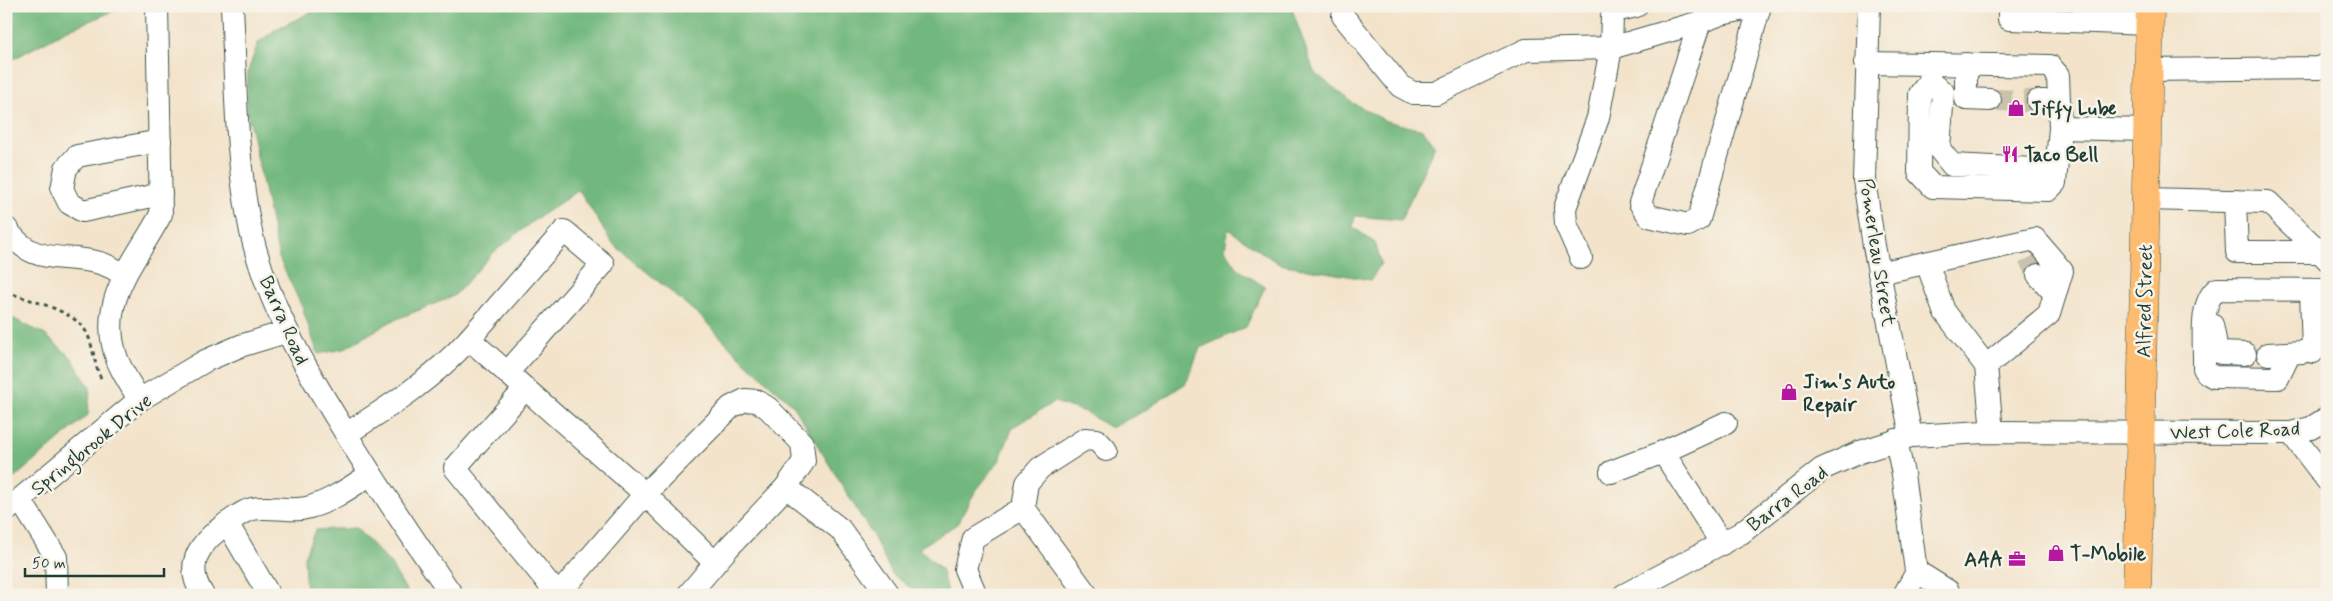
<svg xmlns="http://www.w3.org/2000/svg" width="2333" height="601" font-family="Mynerve,sans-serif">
	<rect width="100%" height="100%" fill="#f7f3e8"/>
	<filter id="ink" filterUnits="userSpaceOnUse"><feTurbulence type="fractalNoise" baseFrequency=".02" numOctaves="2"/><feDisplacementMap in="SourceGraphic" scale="10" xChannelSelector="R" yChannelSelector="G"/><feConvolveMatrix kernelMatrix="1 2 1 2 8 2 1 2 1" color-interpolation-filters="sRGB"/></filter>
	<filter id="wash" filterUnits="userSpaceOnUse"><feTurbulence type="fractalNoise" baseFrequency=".0096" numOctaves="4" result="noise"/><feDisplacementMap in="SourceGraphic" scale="20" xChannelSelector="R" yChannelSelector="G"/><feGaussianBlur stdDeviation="1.12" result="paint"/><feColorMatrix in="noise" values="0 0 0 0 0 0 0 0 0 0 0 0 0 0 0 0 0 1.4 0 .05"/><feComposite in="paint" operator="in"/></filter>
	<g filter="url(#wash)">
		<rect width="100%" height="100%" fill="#f3e3ca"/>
		<g fill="#72b87e" stroke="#487a59">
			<polygon points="6,6 119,6 119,9 67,30 6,63"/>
			<polygon points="324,6 1291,6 1314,72 1353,103 1386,121 1423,130 1435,145 1401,220 1355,216 1353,227 1375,243 1381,263 1371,280 1279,264 1228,229 1225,249 1238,269 1265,287 1246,327 1200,348 1186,383 1144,411 1111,428 1085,412 1054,402 1013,427 999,461 975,492 957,524 919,548 941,569 948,595 920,595 892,574 873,536 793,405 744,361 700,316 612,243 579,190 533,221 493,253 454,296 392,321 343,349 318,354 302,307 279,258 247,110 248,71 258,43 276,29"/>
			<polygon points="6,315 44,334 71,357 90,388 88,415 6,485"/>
			<polygon points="356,528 390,563 409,595 306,595 304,557 315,530"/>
		</g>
	</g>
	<g filter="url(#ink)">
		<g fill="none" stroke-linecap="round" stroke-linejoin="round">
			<g stroke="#c9c2ac" stroke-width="22" stroke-dasharray="22 11" stroke-linecap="butt">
				<polyline points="1990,100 2038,101"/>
				<polyline points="2029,258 2038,275"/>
			</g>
			<g stroke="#3f564a" stroke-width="24">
				<g id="minor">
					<path d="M232 6C236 82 235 157 251 232 267 302 303 364 340 424 375 482 413 539 452 595"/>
					<polyline points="1869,6 1864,180 1874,246 1911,436"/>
					<polyline points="2009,6 2009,19 2149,24"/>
					<polyline points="1343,16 1400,86 1413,93 1436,93 1526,50 1611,48 1700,22 1721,14 1759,6"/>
					<polyline points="1700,22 1640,203 1649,216 1688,225 1699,219 1760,6"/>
					<polyline points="1866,63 2050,66 2058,75 2060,128 2055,183 2048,190 1933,187 1919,172 1920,94 1929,82 1930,64"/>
					<polyline points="1966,64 1966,99 1990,100"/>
					<polyline points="2148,70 2318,68 2327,65"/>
					<polyline points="1929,82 1943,92 1939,149 1952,165 2056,170"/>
					<polyline points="2038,101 2059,101"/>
					<polyline points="2060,128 2147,130"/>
					<polyline points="160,141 77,156 66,168 62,189 69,203 83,211 161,194"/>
					<polyline points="2146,199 2268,202 2327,259"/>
					<polyline points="2235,201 2237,252 2319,252"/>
					<path d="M6 228C31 265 58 254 96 262 106 264 115 269 124 275"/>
					<polyline points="1581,258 1566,224 1565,208 1598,118 1611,48 1612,16 1619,10 1636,6"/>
					<polyline points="1927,263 1944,311 1986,366 1992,432"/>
					<polyline points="1879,273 2035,239 2062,271 2049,314 1986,366"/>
					<polyline points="2038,275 2055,294"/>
					<polyline points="2311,291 2313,352"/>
					<polyline points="2212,325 2217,350 2221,353 2245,354"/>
					<polyline points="469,339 564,231 603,264 507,373"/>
					<path d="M2290 353 2278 378 2214 377 2207 373 2204 368C2205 346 2198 304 2217 289L2327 290"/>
					<polyline points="2268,354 2303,352"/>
					<polyline points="525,389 455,468 558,595"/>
					<path d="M139 400C132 386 122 373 117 359 96 300 136 262 161 214L157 6"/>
					<polyline points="2291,433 2327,480"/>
					<path d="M346 434C390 406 433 379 469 339L645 494 731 407 745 400 757 401 768 408 802 443 804 461 786 487 728 548 688 595"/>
					<polyline points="1896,440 1903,474 1916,571 1948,591 1949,595"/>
					<polyline points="1611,472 1663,452"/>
					<polyline points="786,487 840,529 888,595"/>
					<polyline points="21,501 56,557 57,595"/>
					<polyline points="1023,508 1087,595"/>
					<polyline points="6,511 139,400 205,361 240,346 286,332"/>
					<polyline points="227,523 269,595"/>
					<polyline points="1722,544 1663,452 1726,423"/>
					<path d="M203 595C182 563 202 540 229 522 236 517 243 511 252 509 271 505 291 513 310 507 332 501 352 486 371 474"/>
					<polyline points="558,595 645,494 715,563"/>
					<polyline points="976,595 965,569 973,538 1023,508 1027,483 1040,468 1085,439 1097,440 1106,450"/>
					<polyline points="1624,595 1741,533 1822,469 1860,452 1911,436 1984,432 2291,433 2311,428 2327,418"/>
					<polyline points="1904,595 1917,572"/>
				</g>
			</g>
			<g stroke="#3f564a" stroke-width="29">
				<polyline id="major" points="2137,595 2150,6"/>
			</g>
			<path stroke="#3f564a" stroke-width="3" stroke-dasharray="4 4" stroke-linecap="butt" d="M6 292C28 300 73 310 85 330 94 344 93 363 101 378"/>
			<use href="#minor" stroke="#fff" stroke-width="22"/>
			<use href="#major" stroke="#fdbc6f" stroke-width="28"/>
		</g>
	</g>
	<defs>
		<g id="shop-bare" transform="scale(1.35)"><path d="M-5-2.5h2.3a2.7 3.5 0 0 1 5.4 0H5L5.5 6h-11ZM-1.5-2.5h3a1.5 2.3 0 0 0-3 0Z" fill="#b5179e" stroke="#f7f3e8" stroke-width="2.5" paint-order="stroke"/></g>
		<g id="restaurant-bare" transform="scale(1.35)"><path d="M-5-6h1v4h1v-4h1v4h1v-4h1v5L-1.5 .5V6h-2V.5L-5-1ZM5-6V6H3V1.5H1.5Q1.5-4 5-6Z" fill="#b5179e" stroke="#f7f3e8" stroke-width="2.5" paint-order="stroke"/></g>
		<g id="office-bare" transform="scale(1.35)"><path d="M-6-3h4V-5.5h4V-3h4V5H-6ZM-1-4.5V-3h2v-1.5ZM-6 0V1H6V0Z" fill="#b5179e" stroke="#f7f3e8" stroke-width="2.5" paint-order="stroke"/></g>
	</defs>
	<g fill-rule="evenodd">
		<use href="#shop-bare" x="2016" y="108"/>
		<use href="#restaurant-bare" x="2010" y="154"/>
		<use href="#shop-bare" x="1789" y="392"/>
		<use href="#shop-bare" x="2056" y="553"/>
		<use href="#office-bare" x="2017" y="559"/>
	</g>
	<g text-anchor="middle" stroke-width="5" stroke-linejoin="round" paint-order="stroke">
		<g font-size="20" font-weight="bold" fill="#1f3d34" stroke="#f7f3e8" text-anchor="start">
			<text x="2030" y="115">Jiffy Lube</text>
			<text x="2024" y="161">Taco Bell</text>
			<text x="1803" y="388">Jim's Auto<tspan x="1803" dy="23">Repair</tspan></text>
			<text x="2070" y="560">T-Mobile</text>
			<text x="2003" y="566" text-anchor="end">AAA</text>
		</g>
		<g font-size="20" fill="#1f3d34" stroke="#f7f3e8">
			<text transform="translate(1878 252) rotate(81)" y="7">Pomerleau Street</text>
			<text transform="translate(2144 301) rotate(-89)" y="7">Alfred Street</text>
			<text transform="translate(285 320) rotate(66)" y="7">Barra Road</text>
			<text transform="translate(2235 430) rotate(-2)" y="7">West Cole Road</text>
			<text transform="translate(91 444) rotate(-39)" y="7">Springbrook Drive</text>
			<text transform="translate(1787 498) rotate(-37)" y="7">Barra Road</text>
		</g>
	</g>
	<rect width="2333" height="601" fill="none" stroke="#f7f3e8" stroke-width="25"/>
	<path d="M25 568v8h139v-8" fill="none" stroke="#1f3d34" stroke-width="2.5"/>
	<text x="32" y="568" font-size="15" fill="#1f3d34" stroke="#f7f3e8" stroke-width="4" paint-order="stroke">50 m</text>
</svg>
